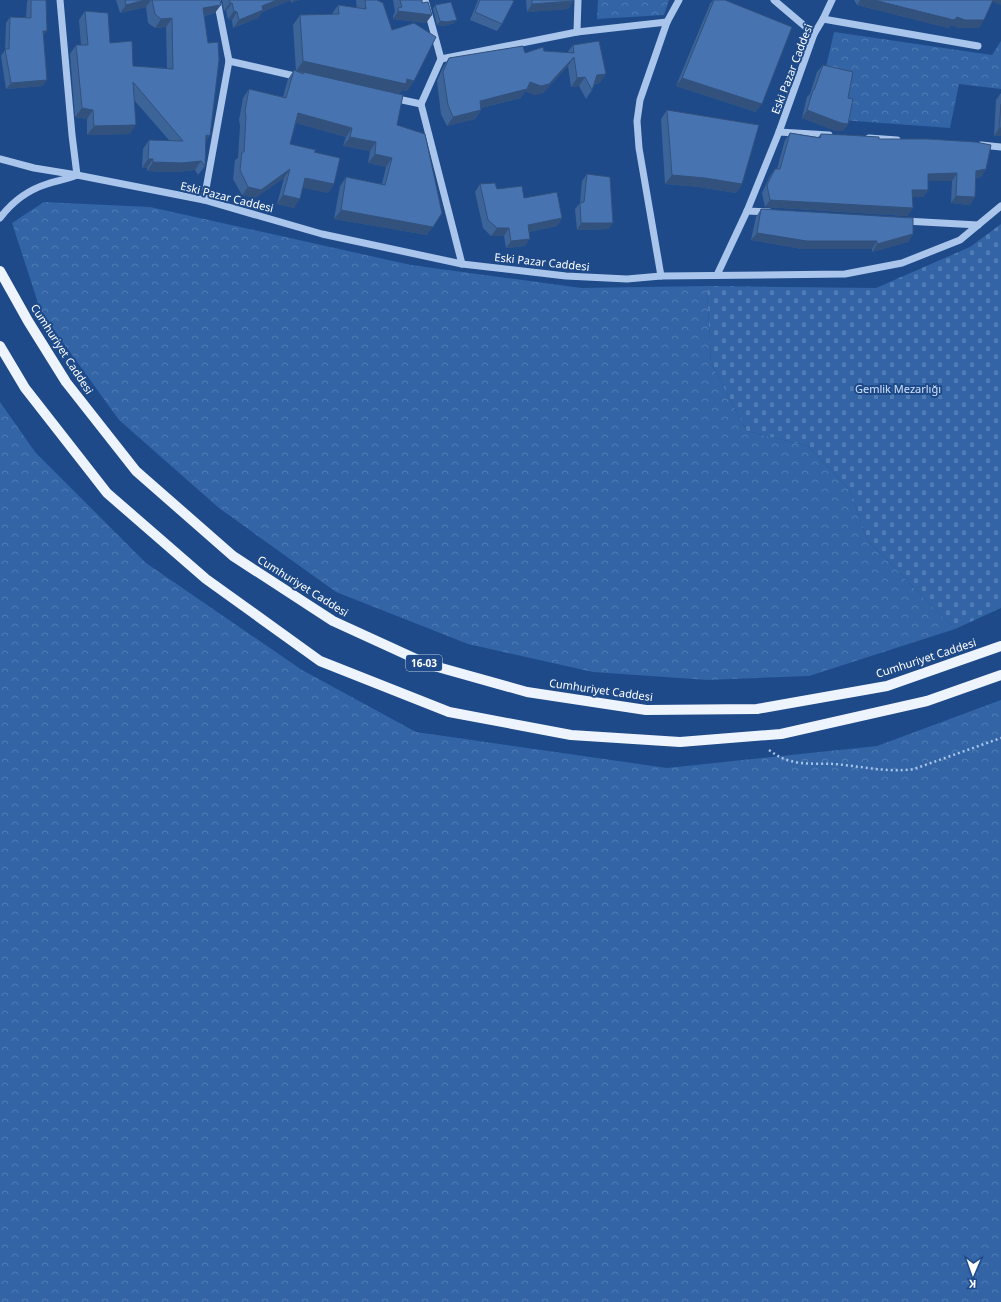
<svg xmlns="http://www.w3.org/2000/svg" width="1001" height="1302" font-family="'Noto Sans',sans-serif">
	<defs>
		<pattern id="forest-crowns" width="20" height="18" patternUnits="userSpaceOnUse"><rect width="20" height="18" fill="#3264a6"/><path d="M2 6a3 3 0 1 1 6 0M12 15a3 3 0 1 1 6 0" fill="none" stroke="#517bb3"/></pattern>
		<pattern id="cemetery-stones" width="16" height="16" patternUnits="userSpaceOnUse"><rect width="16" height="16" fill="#3264a6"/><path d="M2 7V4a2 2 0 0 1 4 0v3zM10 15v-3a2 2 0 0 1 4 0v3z" fill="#517bb3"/></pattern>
	</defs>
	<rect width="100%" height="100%" fill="#1e4a89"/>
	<g fill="url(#forest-crowns)">
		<polygon points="598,0 669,0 664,15 597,19"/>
		<polygon points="834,32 992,55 1001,41 1001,89 959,84 950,128 841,120 852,74 826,67"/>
		<polygon points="44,202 150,207 411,265 581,288 707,286 711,363 747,431 808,446 849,489 868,541 955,629 809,676 708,680 593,672 468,644 336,592 219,508 119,420 41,312 12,223"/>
		<polygon points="0,402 35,452 146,563 302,670 416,732 667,768 877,746 1001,700 1001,1302 0,1302"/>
	</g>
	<polygon fill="url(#cemetery-stones)" points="1001,224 1001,608 955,629 868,541 849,489 808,446 747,431 711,363 707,286 876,288 970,247"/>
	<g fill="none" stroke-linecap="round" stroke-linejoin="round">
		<path stroke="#a9c5eb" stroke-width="2.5" stroke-dasharray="2 3" stroke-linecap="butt" d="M769 750C776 755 782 759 791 761 804 765 820 763 834 764 860 766 888 773 914 769L1001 738"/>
		<g stroke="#a9c5eb" stroke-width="7">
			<polyline points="60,0 72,135 77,175"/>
			<polyline points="774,0 814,34"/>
			<polyline points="823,19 978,46"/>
			<polyline points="577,32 578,0"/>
			<polyline points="441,59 577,32 667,22"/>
			<polyline points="229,61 299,77"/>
			<polyline points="393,98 421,104 462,264"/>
			<polyline points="421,104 441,59 425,0"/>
			<polyline points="779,132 829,135"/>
			<polyline points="869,138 897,140"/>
			<polyline points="981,145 1001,147"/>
			<polyline points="0,159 34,168 77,175 204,200 322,234 462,264 566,276 627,279 661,276 845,274 902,263 960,240 1001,206"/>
			<polyline points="204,200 229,61 217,0"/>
			<polyline points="747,211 769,212"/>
			<path d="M0 218C12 202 28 190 47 184 57 181 67 179 77 175"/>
			<polyline points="905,221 978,225"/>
			<polyline points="717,275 747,211 779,132 814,34 823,19 832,0"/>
			<polyline points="661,276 639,148 637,121 640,100 667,22 679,0"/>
		</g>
		<g stroke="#eef4fe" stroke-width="10">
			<polyline points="0,271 28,321 66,382 136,471 233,556 333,621 427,664 527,692 646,710 757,709 887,686 1001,646"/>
			<polyline points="0,346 25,388 107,493 206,579 320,661 449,712 571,735 680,742 781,734 927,701 1001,675"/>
		</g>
	</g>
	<g fill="#3d6498">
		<polygon points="28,0 46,0 44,36 43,86 6,89 1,56 5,50 6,23 10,17 26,17 27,2"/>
		<polygon points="116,0 220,0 215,13 204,16 206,141 205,166 198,175 195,170 176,172 147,171 147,168 142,168 143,149 149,140 169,140 134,100 130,134 87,135 87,119 75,117 70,54 76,45 81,45 79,20 85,11 110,43 133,66 167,68 166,27 155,28 148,23 146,7 120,13"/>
		<polygon points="222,0 299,0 291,3 291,0 262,12 258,18 233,28 232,20 228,19 226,11 224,11"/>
		<polygon points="356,0 377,0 392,30 414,81 407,91 402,90 399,94 397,125 427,235 334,219 340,186 346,177 382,184 386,167 368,163 370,151 343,146 346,137 296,123 290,144 315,152 334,184 328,193 302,187 294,208 277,204 284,178 255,198 242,195 233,179 235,160 238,158 240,126 239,120 243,98 249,89 283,97 288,79 294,70 303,73 296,71 293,25 300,15 332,14 338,5 357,8 356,1"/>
		<polygon points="393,0 422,0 426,23 393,19 393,16 395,12"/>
		<polygon points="478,0 512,0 502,24 497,31 470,20"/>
		<polygon points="526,0 573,0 573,1 568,9 527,12"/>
		<polygon points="713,0 725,0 756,112 676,86 710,4"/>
		<polygon points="854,0 1001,0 992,2 979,28 959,28 951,25 948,28 857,5"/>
		<polygon points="435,5 454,23 444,26 437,25 433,9"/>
		<polygon points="573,45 600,83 595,84 592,90 586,99 579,86 571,87 568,66 543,93 534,95 525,91 521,98 481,108 481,110 475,119 447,126 441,114 437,81 443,67 449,58 525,53 544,51 567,53"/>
		<polygon points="823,65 848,98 848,124 843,131 836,131 802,118 807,97 810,94 817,72"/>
		<polygon points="1001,93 1001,136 994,136 996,100"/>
		<polygon points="667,110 742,184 736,193 699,187 665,184 661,119"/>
		<polygon points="790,133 818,137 821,134 879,139 986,169 981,177 976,178 975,197 970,205 951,203 952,181 928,181 928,190 923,197 912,197 913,208 907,216 765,207 762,193 770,176 775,169 777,169 785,140"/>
		<polygon points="587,174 609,229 577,230 575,209 580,203 582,181"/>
		<polygon points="480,184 497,189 562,218 557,226 529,232 525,246 506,248 504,236 491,236 483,228 475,192"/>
		<polygon points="761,209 913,234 908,242 872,252 872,249 802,249 751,240 756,217"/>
	</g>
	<g fill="#32517c">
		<polygon points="145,0 151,0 146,7 120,13 126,5"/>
		<polygon points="277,0 291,0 262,12 258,18 233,28 239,20 262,6"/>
		<polygon points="293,0 299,0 291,3"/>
		<polygon points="860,0 874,0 957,17 984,20 979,28 959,28 951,25 948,28 857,5"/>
		<polygon points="991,0 1001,0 1001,5 990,1"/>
		<polygon points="573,1 568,9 527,12 532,4"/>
		<polygon points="230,3 232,3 226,11 224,11"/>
		<polygon points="221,5 215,13 196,17 203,8"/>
		<polygon points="234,11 237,12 232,20 228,19"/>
		<polygon points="398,11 432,15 426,23 393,19"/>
		<polygon points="172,18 166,27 155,28 161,19"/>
		<polygon points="457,20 454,23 444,26 437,25 440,21"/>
		<polygon points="43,31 47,31 42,38"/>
		<polygon points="574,57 568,66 543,93 534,95 525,91 521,98 474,110 480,101 530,82"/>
		<polygon points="303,61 407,79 414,81 407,91 402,90 399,94 296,71"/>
		<polygon points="606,74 600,83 591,84 597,75"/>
		<polygon points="585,77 579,86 571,87 577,78"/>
		<polygon points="682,78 762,104 756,112 676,86"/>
		<polygon points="47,80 43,86 6,89 11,83"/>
		<polygon points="82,108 93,110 87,119 75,117"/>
		<polygon points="481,110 475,119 447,126 453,117"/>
		<polygon points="807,110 848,124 843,131 836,131 802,118"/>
		<polygon points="298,113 352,128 346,137 292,122"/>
		<polygon points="136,125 130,134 87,135 94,126"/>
		<polygon points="999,128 1001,128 1001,136 994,136"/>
		<polygon points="206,135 210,136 204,144"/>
		<polygon points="350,137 376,142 370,151 343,146"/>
		<polygon points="375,154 392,158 386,167 368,163"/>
		<polygon points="148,159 153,159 147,168 142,168"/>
		<polygon points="201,161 195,170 176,172 147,171 153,162"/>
		<polygon points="290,169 284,178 255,198 242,195 248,187"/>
		<polygon points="986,169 981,177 971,178 976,171"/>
		<polygon points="957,173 952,181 923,181 928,174"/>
		<polygon points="672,175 705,178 742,184 736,193 699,187 665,184"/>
		<polygon points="305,178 334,184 328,193 298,187"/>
		<polygon points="912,190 928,190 923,197 907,197"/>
		<polygon points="283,195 300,199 294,208 277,204"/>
		<polygon points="956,196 975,197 970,205 951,203"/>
		<polygon points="770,200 913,208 907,216 765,207"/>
		<polygon points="341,210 433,227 427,235 334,219"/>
		<polygon points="562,218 557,226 523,233 528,225"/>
		<polygon points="581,223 613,223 609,229 577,230"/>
		<polygon points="497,228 509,228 504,236 491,236"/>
		<polygon points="757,233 877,241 872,249 802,249 751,240"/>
		<polygon points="913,234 908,242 872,252 877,244"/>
		<polygon points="530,239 525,246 506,248 511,241"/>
	</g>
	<g fill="#4774b1" stroke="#32517c">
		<polygon points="31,0 46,0 47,31 43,31 47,80 11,83 5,49 9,49 10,17 31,18"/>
		<polygon points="125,0 145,0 126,5"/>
		<polygon points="152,0 220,0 221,5 203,8 208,43 218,42 219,60 210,136 206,135 205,166 201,161 182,163 153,162 153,159 148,159 149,140 183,141 133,82 136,125 94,126 93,110 82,108 76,45 88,45 85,11 108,13 110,43 132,41 133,66 173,69 172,18 161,19 155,14"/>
		<polygon points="229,0 277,0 262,6 263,10 239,20 237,12 234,11 232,3 230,3"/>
		<polygon points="365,0 377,0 383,3 392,30 414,23 436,37 414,81 407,79 406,84 303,61 300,15 339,14 338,5 366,9"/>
		<polygon points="400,0 422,0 422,3 428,2 432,15 398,11 398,8 402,7"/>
		<polygon points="480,0 512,0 514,1 502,24 475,12"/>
		<polygon points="532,0 573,0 573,1 532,4"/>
		<polygon points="714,0 725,0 792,27 762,104 682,78"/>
		<polygon points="874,0 993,0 984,20 965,20 957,17 954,20"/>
		<polygon points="451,2 457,20 446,22 440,21 435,5"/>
		<polygon points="599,41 606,74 597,75 592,90 585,77 577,78 574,57 549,84 541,86 530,82 527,89 480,101 481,110 453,117 448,105 443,72 449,58 523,46 525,53 543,47 544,51 574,53 573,45"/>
		<polygon points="823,65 853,72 848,98 853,99 848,124 841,123 807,110 813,90 814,90"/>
		<polygon points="294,70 303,74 303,72 403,95 397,125 425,134 442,213 433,227 341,210 346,177 385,185 392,158 375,154 376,142 350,137 352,128 298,113 290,144 316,150 314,152 340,158 334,184 305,178 300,199 283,195 290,169 261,190 248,187 240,170 242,152 244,152 246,117 245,111 249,89 286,98"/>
		<polygon points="1001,104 1001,128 999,128"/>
		<polygon points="667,110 759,125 742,184 705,178 672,175"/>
		<polygon points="790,133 820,138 821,134 846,135 879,137 879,139 928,139 976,142 991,145 986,169 976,171 975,197 956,196 957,173 928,174 928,190 912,190 913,208 770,200 767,185 775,169 780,169"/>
		<polygon points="587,174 610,177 613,223 581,223 580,203 584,202"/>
		<polygon points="495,183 497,189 522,186 524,198 557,192 562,218 528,225 530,239 511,241 509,228 497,228 488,220 480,184"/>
		<polygon points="761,209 913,218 913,234 877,244 877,241 807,241 757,233"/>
	</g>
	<g text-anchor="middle" stroke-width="4" stroke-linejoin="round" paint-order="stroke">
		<rect fill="#1e4a89" stroke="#bcc9dc" stroke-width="1" x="406" y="655" width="36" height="16" rx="3"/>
		<g font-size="10" font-weight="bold" fill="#fff">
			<text x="424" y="667">16-03</text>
		</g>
		<g font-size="11" fill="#fff" stroke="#1e4a89">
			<text transform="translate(792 69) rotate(-69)" y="4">Eski Pazar Caddesi</text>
			<text transform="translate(227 197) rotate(14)" y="4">Eski Pazar Caddesi</text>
			<text transform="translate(542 262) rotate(6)" y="4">Eski Pazar Caddesi</text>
			<text transform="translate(62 349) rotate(57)" y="4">Cumhuriyet Caddesi</text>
			<text transform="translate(303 586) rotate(32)" y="4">Cumhuriyet Caddesi</text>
			<text transform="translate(926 658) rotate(-18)" y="4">Cumhuriyet Caddesi</text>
			<text transform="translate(601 690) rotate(8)" y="4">Cumhuriyet Caddesi</text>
		</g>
		<g font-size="11" fill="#cee0f8" stroke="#1e4a89">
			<text x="898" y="393">Gemlik Mezarlığı</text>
		</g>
	</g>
	<g transform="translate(973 1274) rotate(182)" stroke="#1e4a89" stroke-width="3" paint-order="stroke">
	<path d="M0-3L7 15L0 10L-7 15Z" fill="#ffffff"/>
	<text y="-6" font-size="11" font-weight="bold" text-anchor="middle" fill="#ffffff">K</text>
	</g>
</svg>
